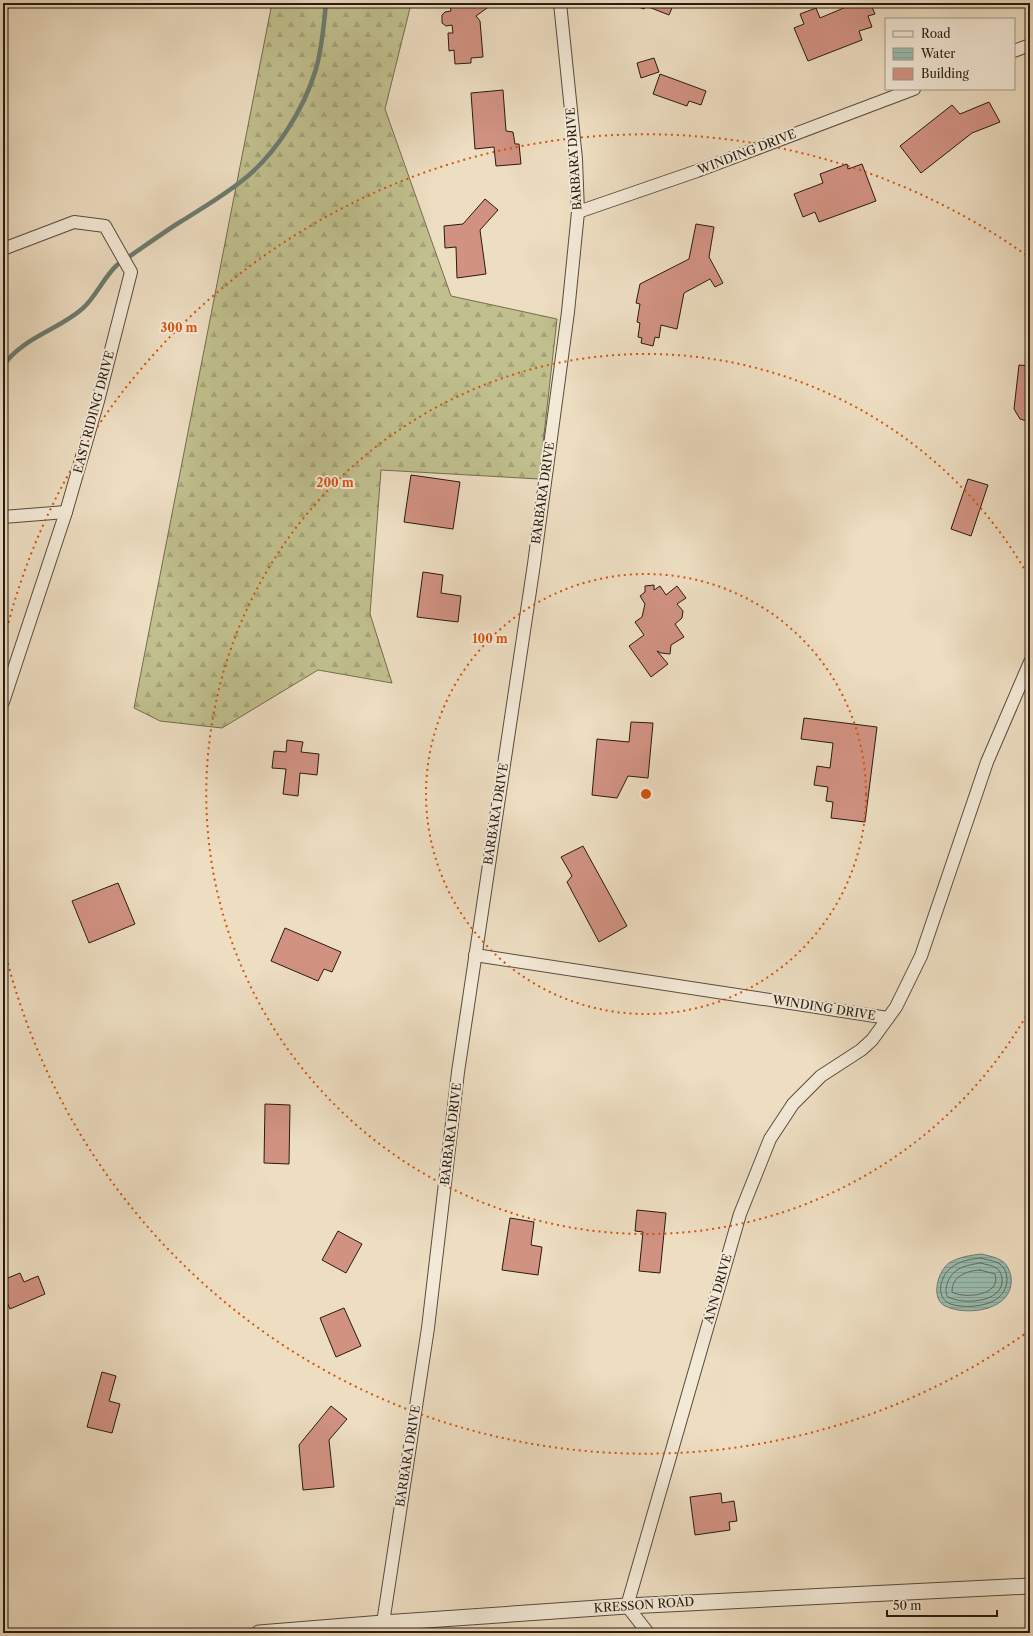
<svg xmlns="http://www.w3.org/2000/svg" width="1033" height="1636" font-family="'Libre Caslon Text',serif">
	<defs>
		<pattern id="forest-firs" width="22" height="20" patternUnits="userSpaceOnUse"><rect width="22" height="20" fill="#c0bf8d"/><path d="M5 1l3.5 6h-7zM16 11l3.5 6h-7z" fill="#a5a479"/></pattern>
		<pattern id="water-rules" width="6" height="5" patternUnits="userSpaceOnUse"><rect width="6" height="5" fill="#9abcaf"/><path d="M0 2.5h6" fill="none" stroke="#85a196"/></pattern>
	</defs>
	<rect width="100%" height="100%" fill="#edddc1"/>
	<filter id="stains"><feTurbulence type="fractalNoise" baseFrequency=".005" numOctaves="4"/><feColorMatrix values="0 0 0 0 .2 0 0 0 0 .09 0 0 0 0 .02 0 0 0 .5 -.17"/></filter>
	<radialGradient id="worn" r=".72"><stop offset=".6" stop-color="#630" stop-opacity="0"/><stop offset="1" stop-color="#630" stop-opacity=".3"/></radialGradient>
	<polygon fill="url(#forest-firs)" stroke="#746d4f" points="272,3 410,3 410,8 385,109 451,296 557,319 539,479 381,470 370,614 392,683 318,670 222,728 160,721 134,708"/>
	<path fill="url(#water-rules)" stroke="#6c7c70" d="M982 1254C988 1256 997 1257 1002 1261 1007 1264 1010 1271 1011 1277 1015 1310 968 1317 945 1306 930 1298 938 1271 949 1263 959 1257 971 1255 982 1254Z"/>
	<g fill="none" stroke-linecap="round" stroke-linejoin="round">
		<g stroke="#606c60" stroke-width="1">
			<path d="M981 1258C987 1260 997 1261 1001 1265 1005 1268 1007 1274 1007 1279 1007 1305 974 1309 954 1305 934 1301 939 1276 952 1267 960 1261 971 1259 981 1258Z"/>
			<path d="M981 1263C986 1265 992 1265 996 1268 1000 1270 1001 1274 1002 1278 1005 1303 963 1305 948 1297 945 1293 946 1289 947 1284 952 1268 966 1265 981 1263Z"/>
			<path d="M980 1270 995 1274C1002 1296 964 1299 952 1292 952 1276 966 1271 980 1270Z"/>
		</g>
		<path stroke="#6c7c70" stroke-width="4.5" d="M3 366C22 338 58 330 82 309 96 297 103 278 117 265 138 251 158 236 180 222 201 209 223 196 243 180 276 154 304 109 316 69 322 48 324 25 326 3"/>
	</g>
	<g fill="#d19282" stroke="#271b11">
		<polygon points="462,3 494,3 476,16 480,21 483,57 471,58 471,63 455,64 454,50 449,51 448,33 453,33 452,25 446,26 442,23 442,15 445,12 451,11 450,5"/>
		<polygon points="627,3 674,3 669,15 646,6 644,9"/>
		<polygon points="845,3 878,3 879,4 872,7 875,14 868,16 872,27 859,31 862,40 808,61 794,28 804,24 800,14 816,8 820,18 846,7"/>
		<polygon points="654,58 659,72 641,78 637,63"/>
		<polygon points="660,74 706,91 701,105 689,101 687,106 653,94"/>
		<polygon points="503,90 506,131 513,132 515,144 519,144 521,164 496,166 494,147 475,149 471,93"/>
		<polygon points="989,102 1000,122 972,133 921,173 900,146 952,105 960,114"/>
		<polygon points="847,164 848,169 862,164 876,201 819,222 815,212 803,217 794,194 823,183 820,174"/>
		<polygon points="485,199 498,210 480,230 486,274 457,278 456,247 445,248 444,226 463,224"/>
		<polygon points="696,224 714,227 709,257 723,283 715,287 710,279 684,293 677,329 661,325 659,338 655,337 653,346 641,343 642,338 638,337 640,323 637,322 640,304 636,303 640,284 689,259"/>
		<polygon points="1019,365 1030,366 1030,422 1020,419 1014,409"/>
		<polygon points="411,475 460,482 453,529 404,522"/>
		<polygon points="968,479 988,485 971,536 951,529"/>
		<polygon points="423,572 443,575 441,593 461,596 458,622 417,617"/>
		<polygon points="654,585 654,590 660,586 666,595 677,586 686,598 677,604 683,611 682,618 675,624 684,637 671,645 670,654 661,653 657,651 668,664 651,677 629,646 644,635 635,622 642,617 645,604 640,596 645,592 645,586"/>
		<polygon points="804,718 877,727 865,822 831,818 833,802 826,801 828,787 814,785 817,766 830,768 833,743 801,739"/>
		<polygon points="631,722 653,723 648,778 628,776 617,798 592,795 597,739 629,742"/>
		<polygon points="287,740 303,742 301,752 319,754 317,775 300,773 298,796 283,794 286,769 272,768 274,751 286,752"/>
		<polygon points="583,846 627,926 599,942 567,882 572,876 561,857"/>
		<polygon points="118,883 135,924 89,943 72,901"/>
		<polygon points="285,928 341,952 332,972 324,969 318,981 271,961"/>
		<polygon points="265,1104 290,1105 289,1164 264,1163"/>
		<polygon points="637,1210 666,1213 660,1273 639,1271 643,1232 635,1231"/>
		<polygon points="510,1218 534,1222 531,1245 542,1247 538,1275 502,1270"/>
		<polygon points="338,1231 362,1244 346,1273 322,1260"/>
		<polygon points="20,1273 24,1282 38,1276 45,1294 10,1309 3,1293 3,1280"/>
		<polygon points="344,1308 361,1346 336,1357 320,1318"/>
		<polygon points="102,1372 116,1376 109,1401 120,1404 112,1433 87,1427"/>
		<polygon points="331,1406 347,1419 329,1440 334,1487 303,1490 299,1445"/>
		<polygon points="721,1493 722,1503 734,1501 737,1521 729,1522 730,1530 695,1535 690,1497"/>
	</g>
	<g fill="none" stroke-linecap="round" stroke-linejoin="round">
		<g stroke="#584c3d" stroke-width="14">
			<g id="minor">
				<polyline points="3,4 5,3"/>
				<polyline points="1014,51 1030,45"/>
				<polyline points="578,212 697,171 914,89"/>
				<polyline points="3,249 74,222 105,226 131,272 98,401 66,512 3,702"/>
				<polyline points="3,517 66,512"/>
				<polyline points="475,955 888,1018 896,1007 921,956 987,762 1030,662"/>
				<polyline points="383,1623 428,1328 458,1072 534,564 568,312 578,212 576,159 560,3"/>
				<polyline points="648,1633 627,1606 740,1214 770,1139 793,1104 821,1076 861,1050 872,1040 888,1018"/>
			</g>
		</g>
		<g stroke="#584c3d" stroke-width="17">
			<polyline id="tertiary" points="259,1633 383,1623 627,1606 1030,1586"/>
		</g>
		<use href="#minor" stroke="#f3e9d7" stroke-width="12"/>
		<use href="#tertiary" stroke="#f3e9d7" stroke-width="15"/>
	</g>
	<g fill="none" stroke="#d5530c" stroke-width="2" stroke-dasharray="2 4">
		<circle cx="646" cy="794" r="220"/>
		<path d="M1029 1011A440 440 0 1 1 1029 577"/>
		<path d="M1029 1331A660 660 0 0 1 4 948M4 640A660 660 0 0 1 1029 257"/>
	</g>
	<g text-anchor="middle" stroke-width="4" stroke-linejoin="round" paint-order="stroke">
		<g font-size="12" fill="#271b11" stroke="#f3e9d7">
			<text transform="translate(747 152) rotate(-21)" y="4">WINDING DRIVE</text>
			<text transform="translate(574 159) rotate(-94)" y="4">BARBARA DRIVE</text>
			<text transform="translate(94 412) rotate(-75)" y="4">EAST RIDING DRIVE</text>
			<text transform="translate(543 493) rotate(-82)" y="4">BARBARA DRIVE</text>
			<text transform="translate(496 814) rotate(-81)" y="4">BARBARA DRIVE</text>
			<text transform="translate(824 1008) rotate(9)" y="4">WINDING DRIVE</text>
			<text transform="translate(451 1134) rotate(-83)" y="4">BARBARA DRIVE</text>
			<text transform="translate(718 1289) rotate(-74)" y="4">ANN DRIVE</text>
			<text transform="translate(408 1456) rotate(-81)" y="4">BARBARA DRIVE</text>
			<text transform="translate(644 1605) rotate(-4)" y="4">KRESSON ROAD</text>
		</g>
	</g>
	<circle cx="646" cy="794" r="6" fill="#d5530c" stroke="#f3e9d7" stroke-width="2"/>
	<g font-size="12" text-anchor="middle" font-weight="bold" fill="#d5530c" stroke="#f3e9d7" stroke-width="4" stroke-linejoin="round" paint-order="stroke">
		<text x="179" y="332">300 m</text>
		<text x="335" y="487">200 m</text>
		<text x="490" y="643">100 m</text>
	</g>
	<rect width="1033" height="1636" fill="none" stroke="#edddc1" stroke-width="16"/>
	<rect x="4" y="4" width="1025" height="1628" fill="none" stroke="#271b11" stroke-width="2"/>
	<rect x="8" y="8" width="1017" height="1620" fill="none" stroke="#271b11"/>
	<rect x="885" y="18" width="130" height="72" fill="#f3e9d7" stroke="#a19788"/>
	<rect x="893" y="31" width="20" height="6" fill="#f3e9d7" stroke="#a19788"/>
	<text x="921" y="38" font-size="12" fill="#271b11">Road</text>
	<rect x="893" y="48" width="20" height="12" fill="url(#water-rules)" stroke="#a19788"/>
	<text x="921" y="58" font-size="12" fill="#271b11">Water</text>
	<rect x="893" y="68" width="20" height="12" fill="#d19282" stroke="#a19788"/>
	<text x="921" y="78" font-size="12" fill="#271b11">Building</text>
	<path d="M887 1610v6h110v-6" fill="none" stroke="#271b11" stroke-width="2"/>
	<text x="893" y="1610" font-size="12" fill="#271b11" stroke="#f3e9d7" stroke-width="3" paint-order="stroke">50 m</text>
	<rect width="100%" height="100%" filter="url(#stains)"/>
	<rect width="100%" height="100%" fill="url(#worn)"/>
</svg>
